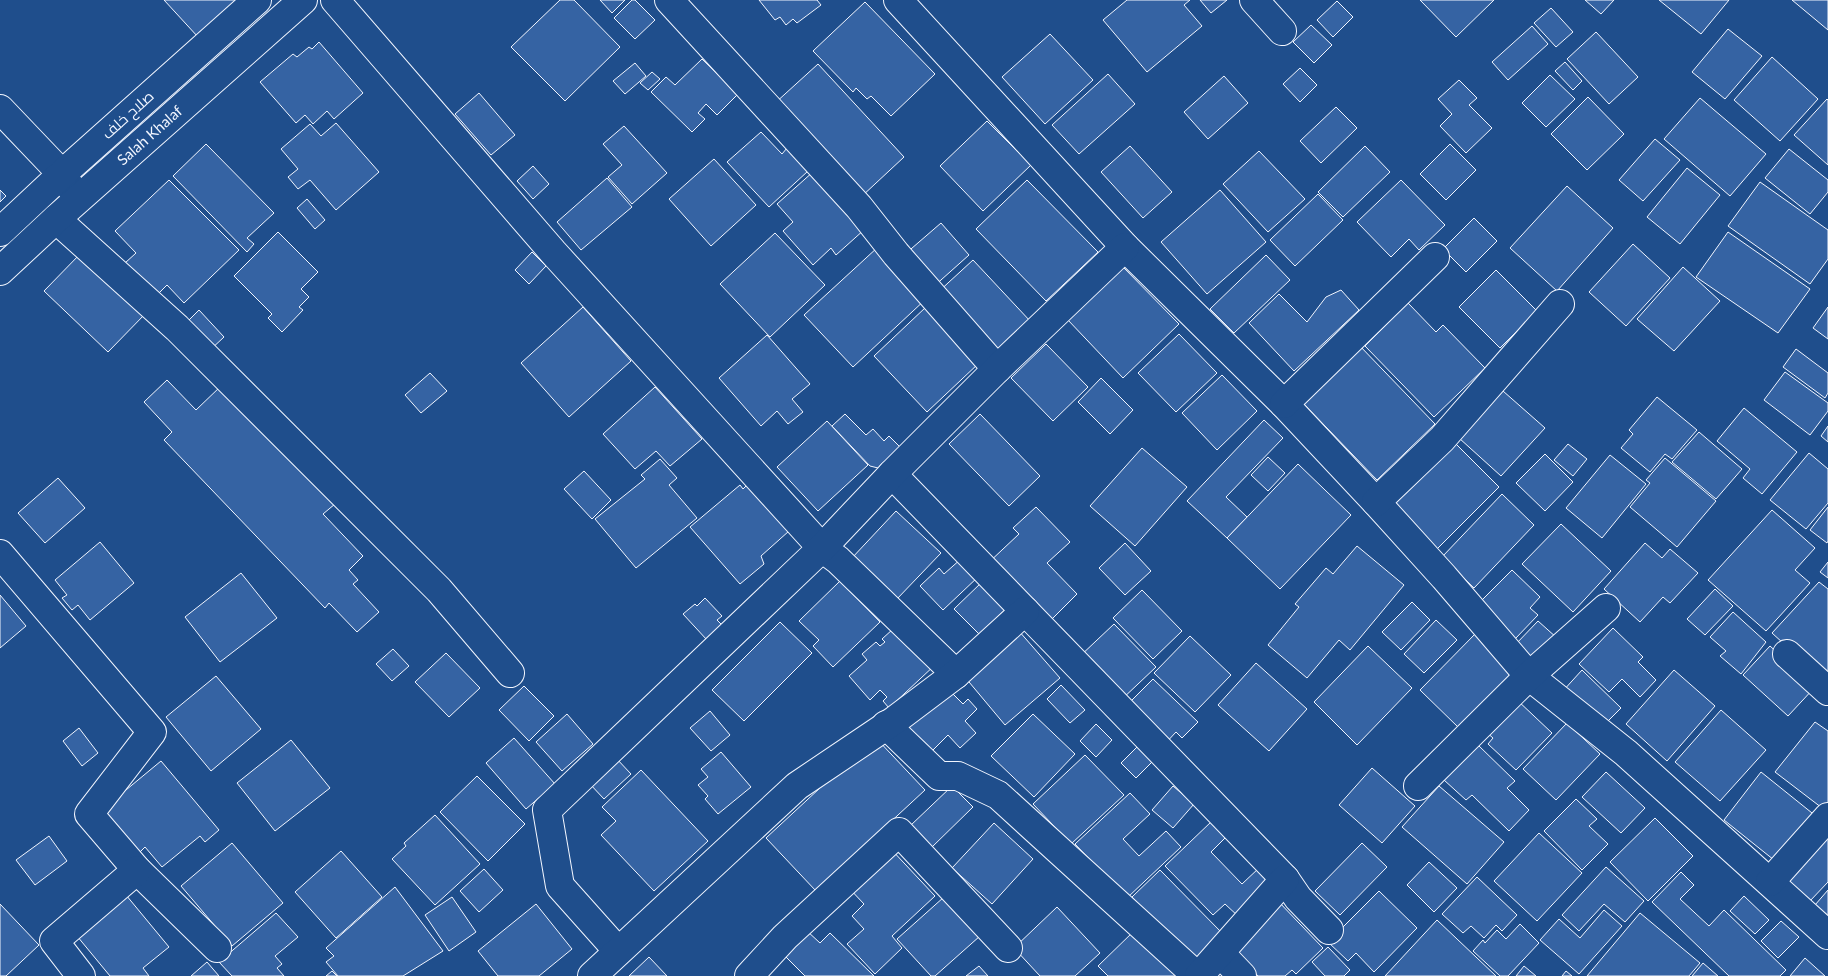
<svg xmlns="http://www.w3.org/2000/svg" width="1828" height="976" font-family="Lato,Cairo,sans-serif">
	<rect width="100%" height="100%" fill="#1f4e8c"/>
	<g fill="#3563a3" stroke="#f2f6ff">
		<polygon points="164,0 238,0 198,37"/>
		<polygon points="560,0 574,0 620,47 565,101 511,47"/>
		<polygon points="600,0 625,0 612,13"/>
		<polygon points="632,0 635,0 655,20 635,39 614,18"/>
		<polygon points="759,0 817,0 821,5 797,23 793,19 786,25 780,17 775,20"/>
		<polygon points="1127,0 1190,0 1184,5 1202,26 1147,72 1103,20"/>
		<polygon points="1200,0 1227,0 1211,13"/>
		<polygon points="1420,0 1494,0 1456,37"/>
		<polygon points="1585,0 1614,0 1601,14"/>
		<polygon points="1659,0 1729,0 1701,34"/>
		<polygon points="1792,0 1828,0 1828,30"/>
		<polygon points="1337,1 1353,17 1333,37 1317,20"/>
		<polygon points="865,2 935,74 891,116 871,96 867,99 856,88 853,92 813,51"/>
		<polygon points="1551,8 1573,32 1556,47 1534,23"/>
		<polygon points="1311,25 1332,45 1314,63 1293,42"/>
		<polygon points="1532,26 1548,44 1508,80 1492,62"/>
		<polygon points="1728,29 1762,56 1725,99 1692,72"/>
		<polygon points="1596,32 1638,77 1609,104 1567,59"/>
		<polygon points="1050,34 1093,80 1045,124 1002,77"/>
		<polygon points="319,42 363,93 334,119 327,111 313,124 305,115 296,123 260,82 293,54 297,57 309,47 312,49"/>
		<polygon points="1772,57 1818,99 1780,141 1734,100"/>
		<polygon points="702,59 738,94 717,115 706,104 698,113 705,119 692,132 651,92 666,77 675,85"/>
		<polygon points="1565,62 1582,81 1573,90 1555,71"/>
		<polygon points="635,63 646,76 625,94 613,81"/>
		<polygon points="818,64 904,157 861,197 774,104"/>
		<polygon points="1300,68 1317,85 1300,102 1283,84"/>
		<polygon points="652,72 660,79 648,90 640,83"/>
		<polygon points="1108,74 1135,104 1079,154 1052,125"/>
		<polygon points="1550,75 1575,99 1546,127 1522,103"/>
		<polygon points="1224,76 1248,103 1208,139 1184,112"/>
		<polygon points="1459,80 1477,98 1469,105 1492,128 1466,153 1440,126 1452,114 1438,99"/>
		<polygon points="479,93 515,135 491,155 455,114"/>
		<polygon points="1588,97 1624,134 1587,170 1551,134"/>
		<polygon points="1700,98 1766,154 1730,196 1664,139"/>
		<polygon points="1827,99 1828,100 1828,165 1794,135"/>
		<polygon points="1336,107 1357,128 1321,163 1300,141"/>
		<polygon points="987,121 1031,165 983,211 940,166"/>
		<polygon points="336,123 379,172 336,210 310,180 298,189 288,177 298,169 281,149 310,124 321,136"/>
		<polygon points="624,126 667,173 632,204 608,177 622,165 603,144"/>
		<polygon points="761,132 782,154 787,148 808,171 769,207 727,162"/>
		<polygon points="1655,139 1680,160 1643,201 1619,180"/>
		<polygon points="206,144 274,213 247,238 254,244 247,252 173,176"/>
		<polygon points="1450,144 1476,170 1446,200 1420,174"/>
		<polygon points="1130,146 1172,192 1143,218 1101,172"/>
		<polygon points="1365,146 1390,172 1343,217 1318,192"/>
		<polygon points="1789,149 1828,180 1828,192 1810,214 1765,178"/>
		<polygon points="1259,151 1305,199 1268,232 1223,184"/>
		<polygon points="714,159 756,205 711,246 669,199"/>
		<polygon points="533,166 549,184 533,199 517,181"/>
		<polygon points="1687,168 1720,195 1680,244 1647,217"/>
		<polygon points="814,171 865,229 836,255 831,248 813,265 783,231 793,222 777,204"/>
		<polygon points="607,178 632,207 581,250 557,222"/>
		<polygon points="169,180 239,250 184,303 167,285 157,295 125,263 136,253 115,231"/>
		<polygon points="1027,180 1098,252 1046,301 976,229"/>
		<polygon points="1401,180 1445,225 1419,250 1409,239 1391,257 1357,222"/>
		<polygon points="1760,182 1828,230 1828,259 1810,284 1728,226"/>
		<polygon points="1567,186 1613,228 1557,291 1510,248"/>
		<polygon points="0,190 6,196 0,202"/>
		<polygon points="1220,190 1266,242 1207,294 1161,242"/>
		<polygon points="1318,194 1343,220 1295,266 1270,240"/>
		<polygon points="307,199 325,220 315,229 297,208"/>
		<polygon points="1474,218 1497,241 1466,272 1443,249"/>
		<polygon points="941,223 969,255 932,288 904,255"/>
		<polygon points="278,232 318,272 301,289 309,297 299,307 303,310 282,332 268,318 272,314 234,276"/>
		<polygon points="1728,232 1810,289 1778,333 1696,277"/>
		<polygon points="775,233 825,285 770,337 720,284"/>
		<polygon points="1633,244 1670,278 1626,326 1589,292"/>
		<polygon points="878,247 927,298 853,367 804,315"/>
		<polygon points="82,252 146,313 108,352 44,291"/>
		<polygon points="532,252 546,266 529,284 515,270"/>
		<polygon points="1266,255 1290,280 1234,333 1210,309"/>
		<polygon points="973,260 1031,322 994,356 936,294"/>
		<polygon points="1122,266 1179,324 1123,378 1067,319"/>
		<polygon points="1683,267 1720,301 1674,351 1637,319"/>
		<polygon points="1496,270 1537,311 1500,348 1459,307"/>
		<polygon points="1341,290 1359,310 1294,371 1249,323 1279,294 1307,322 1326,297"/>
		<polygon points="1408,303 1436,332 1443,325 1485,368 1434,417 1365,346"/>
		<polygon points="583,307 631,361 569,417 521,363"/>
		<polygon points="926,307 979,363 927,412 874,356"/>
		<polygon points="1828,307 1828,339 1813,328"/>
		<polygon points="199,310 224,337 209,351 184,325"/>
		<polygon points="1179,334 1217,373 1176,412 1138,373"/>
		<polygon points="767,335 810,384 792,399 803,412 788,424 777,411 761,426 719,378"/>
		<polygon points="1046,344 1088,387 1053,421 1011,378"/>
		<polygon points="1358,344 1435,424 1377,480 1299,399"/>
		<polygon points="1796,349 1828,373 1828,393 1825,398 1783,367"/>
		<polygon points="1785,372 1828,403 1828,411 1810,435 1764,400"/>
		<polygon points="430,373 447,391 421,413 405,395"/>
		<polygon points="1222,375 1257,411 1217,450 1182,413"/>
		<polygon points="1101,378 1133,410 1110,434 1078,402"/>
		<polygon points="167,380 196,410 222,385 335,504 323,514 363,556 349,570 358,580 353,584 379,612 357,632 329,603 325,608 164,440 172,432 144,402"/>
		<polygon points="655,387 702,439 670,466 656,451 635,469 603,434"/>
		<polygon points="1503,391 1545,428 1501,476 1459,438"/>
		<polygon points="1657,397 1697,430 1672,459 1665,454 1650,472 1621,448 1633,434 1629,430"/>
		<polygon points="1744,408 1797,452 1762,494 1743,478 1750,469 1717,441"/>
		<polygon points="845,414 866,435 873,429 884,441 889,436 900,447 878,468 870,466 832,426"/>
		<polygon points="980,414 1040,476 1009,506 949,444"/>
		<polygon points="1264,420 1283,438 1226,497 1247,517 1227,538 1187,501"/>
		<polygon points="827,421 868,465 818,511 777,467"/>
		<polygon points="1828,426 1828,442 1821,436"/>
		<polygon points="1699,432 1742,469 1716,499 1672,462"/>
		<polygon points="1456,444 1499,487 1436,550 1393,506"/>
		<polygon points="1568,444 1587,459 1573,476 1554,460"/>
		<polygon points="1142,448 1187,487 1135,546 1090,506"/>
		<polygon points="1809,453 1828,469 1828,503 1806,529 1770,500"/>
		<polygon points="1545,454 1573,482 1545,511 1516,483"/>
		<polygon points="1610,455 1646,484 1602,538 1566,508"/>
		<polygon points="1268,457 1285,473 1268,491 1251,475"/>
		<polygon points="1665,458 1716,501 1677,547 1630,507 1650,483 1646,480"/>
		<polygon points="660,459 677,478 669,485 697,518 636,568 595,519 645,479 641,475"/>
		<polygon points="1298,464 1351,515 1280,589 1227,538"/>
		<polygon points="584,471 611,500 592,519 564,489"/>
		<polygon points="58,478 85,508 45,543 18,513"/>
		<polygon points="748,484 789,531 761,556 764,564 740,584 690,527 740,485 743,489"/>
		<polygon points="1502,494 1534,525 1474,588 1442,557"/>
		<polygon points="1036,507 1070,542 1047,563 1077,594 1045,626 986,565 1019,534 1013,528"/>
		<polygon points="1828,507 1828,541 1827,543 1810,530"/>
		<polygon points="1772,510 1815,548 1795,570 1810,583 1766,631 1708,580"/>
		<polygon points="896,511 941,553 896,600 851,559"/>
		<polygon points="1561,524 1611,571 1573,612 1522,564"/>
		<polygon points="100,542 134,583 90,620 78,605 72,610 62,598 67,595 55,580"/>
		<polygon points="1125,543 1151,571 1125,595 1099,568"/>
		<polygon points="1645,543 1662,558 1670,549 1698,573 1670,603 1663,597 1640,622 1604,589"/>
		<polygon points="1357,546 1404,585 1350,650 1339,640 1307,678 1268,645 1299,607 1295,604 1326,568 1333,574"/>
		<polygon points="962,558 979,576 943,610 920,586 939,568 944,574"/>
		<polygon points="1828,562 1828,578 1820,572"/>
		<polygon points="1512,570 1540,597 1530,608 1538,615 1515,639 1478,604"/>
		<polygon points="241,573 277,618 220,662 185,617"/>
		<polygon points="840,581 880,622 833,667 813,646 819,640 799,621"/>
		<polygon points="982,582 1007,608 979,634 954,609"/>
		<polygon points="1819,582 1828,589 1828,684 1772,633"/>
		<polygon points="1715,589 1733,606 1705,635 1687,619"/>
		<polygon points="1142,590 1182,631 1153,659 1113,618"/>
		<polygon points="0,595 26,626 0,648"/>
		<polygon points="705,598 722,616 717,620 723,626 707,640 683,614 695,604 697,606"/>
		<polygon points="1412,602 1430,620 1401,650 1382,632"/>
		<polygon points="1733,612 1766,642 1741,674 1720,656 1726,651 1710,637"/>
		<polygon points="1436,620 1457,640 1424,673 1404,654"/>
		<polygon points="1538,621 1557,638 1534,663 1515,645"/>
		<polygon points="780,622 812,653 744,721 712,690"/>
		<polygon points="1114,624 1156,667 1120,701 1078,658"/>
		<polygon points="1613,628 1643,657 1638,662 1656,680 1640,697 1622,679 1609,692 1579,664"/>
		<polygon points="893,629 921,660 927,654 936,664 889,708 883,701 887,697 880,690 870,700 849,676 867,660 862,654 876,642 880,646 885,642 882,639"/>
		<polygon points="1018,630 1060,678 1005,725 964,676"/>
		<polygon points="1477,632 1516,669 1459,728 1420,690"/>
		<polygon points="1190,636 1231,675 1195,712 1154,673"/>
		<polygon points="1368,646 1412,688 1357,745 1314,702"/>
		<polygon points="1770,646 1815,687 1788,716 1743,675"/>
		<polygon points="393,649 409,666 392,681 376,664"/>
		<polygon points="446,653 480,688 449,717 415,682"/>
		<polygon points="1256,663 1307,709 1269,751 1218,705"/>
		<polygon points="1582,670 1621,708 1600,729 1562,692"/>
		<polygon points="1674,670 1715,706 1667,761 1626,724"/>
		<polygon points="216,676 261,729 211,771 166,717"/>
		<polygon points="1153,679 1198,722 1182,738 1176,732 1163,746 1124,708"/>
		<polygon points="1061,685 1085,710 1070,723 1047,699"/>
		<polygon points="524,686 554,716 529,741 499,710"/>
		<polygon points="947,688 963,704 968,699 977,709 965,721 976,733 960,748 948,735 925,758 899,732"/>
		<polygon points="1516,699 1552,733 1516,770 1488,744 1493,738 1486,732"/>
		<polygon points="1721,710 1766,750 1720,801 1675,762"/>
		<polygon points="710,711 730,735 711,751 690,728"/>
		<polygon points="567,714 593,744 562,771 536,742"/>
		<polygon points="1033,714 1075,754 1034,797 991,756"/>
		<polygon points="1815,722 1828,731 1828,808 1826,811 1775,772"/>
		<polygon points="1567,723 1600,754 1556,800 1523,769"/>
		<polygon points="1096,724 1112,740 1096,757 1080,741"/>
		<polygon points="79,728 98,753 82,766 63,741"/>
		<polygon points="875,737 925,790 816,891 766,838"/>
		<polygon points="514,738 555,784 526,809 486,763"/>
		<polygon points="291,740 330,788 275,831 237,783"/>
		<polygon points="1139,745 1154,760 1136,778 1121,763"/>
		<polygon points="1478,745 1515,781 1507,788 1529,810 1509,831 1472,795 1466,800 1444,780"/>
		<polygon points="721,752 751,787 718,814 705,799 708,796 698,785 708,777 701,769"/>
		<polygon points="1085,755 1124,795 1071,844 1033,804"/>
		<polygon points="616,758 631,774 604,799 589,783"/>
		<polygon points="161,761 219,830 205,842 200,836 162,867 145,847 139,853 103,809"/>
		<polygon points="1372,768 1415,806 1382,843 1339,805"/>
		<polygon points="641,770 708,841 654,891 601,835 616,821 602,807"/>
		<polygon points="1606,772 1645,808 1621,833 1582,797"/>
		<polygon points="1761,772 1817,817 1779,864 1724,820"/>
		<polygon points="477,776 525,824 488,861 440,812"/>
		<polygon points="952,786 973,807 931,848 910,826"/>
		<polygon points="1173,786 1194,804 1173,828 1152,810"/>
		<polygon points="1439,786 1504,842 1467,884 1402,827"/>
		<polygon points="1130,793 1150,814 1123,839 1139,856 1166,831 1181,847 1127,898 1075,844"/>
		<polygon points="1576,799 1597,819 1589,826 1608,844 1582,870 1544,831"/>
		<polygon points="435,815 480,864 435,905 392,859 406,846 404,843"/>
		<polygon points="1655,818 1693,856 1648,901 1610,862"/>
		<polygon points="1212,821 1227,836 1211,852 1242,884 1260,867 1275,882 1239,917 1225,904 1213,915 1165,866"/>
		<polygon points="994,823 1033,859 992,904 952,868"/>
		<polygon points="1539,833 1582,873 1537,921 1494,881"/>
		<polygon points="1828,835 1828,882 1809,902 1786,880"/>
		<polygon points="49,836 67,861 35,885 16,860"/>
		<polygon points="232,843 283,903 232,946 181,886"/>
		<polygon points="1362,843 1387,867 1340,915 1315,891"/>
		<polygon points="889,847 935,896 892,936 902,948 875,974 847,944 864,929 852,916 864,904 847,886"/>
		<polygon points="341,851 382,897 336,938 295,892"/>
		<polygon points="1429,862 1457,888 1434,912 1407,885"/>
		<polygon points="1606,867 1644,901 1625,922 1604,904 1579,931 1562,915"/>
		<polygon points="484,869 503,890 479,912 460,891"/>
		<polygon points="1160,870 1224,935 1196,962 1132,897"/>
		<polygon points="1681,872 1694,885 1680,899 1709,926 1724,910 1786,970 1780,976 1729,976 1652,902"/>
		<polygon points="1477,877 1517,915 1502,931 1496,925 1484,938 1471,926 1463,933 1442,914"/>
		<polygon points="395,887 443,951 403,976 338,976 326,962 334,956 326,948"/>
		<polygon points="1828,890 1828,917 1815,905"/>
		<polygon points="1379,891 1417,928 1374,972 1356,953 1348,961 1328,942"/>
		<polygon points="126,895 169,947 143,968 149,976 110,976 77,936"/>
		<polygon points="1744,896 1769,920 1755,934 1730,911"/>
		<polygon points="452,897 476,932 449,951 425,915"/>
		<polygon points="944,897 980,936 935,976 931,976 897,939"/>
		<polygon points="1277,900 1323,948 1296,974 1292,970 1285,976 1258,976 1229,945"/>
		<polygon points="0,904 39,945 6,976 0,976"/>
		<polygon points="536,904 572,949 539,976 498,976 478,951"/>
		<polygon points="1057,907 1100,953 1075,976 1040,976 1014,948"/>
		<polygon points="1604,910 1622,926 1579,974 1540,940 1559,919 1580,938"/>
		<polygon points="276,913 298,937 275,956 282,964 277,968 284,976 232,976 219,962"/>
		<polygon points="1640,913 1700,963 1689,976 1587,976"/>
		<polygon points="1437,920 1496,976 1385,976"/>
		<polygon points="1781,921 1799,937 1778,958 1761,941"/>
		<polygon points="1520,924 1539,943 1508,976 1500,976 1473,951 1483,940 1485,943 1497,930 1506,939"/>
		<polygon points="806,930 820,943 830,933 874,976 805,976 783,954"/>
		<polygon points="1135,930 1182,976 1108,976 1098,966"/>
		<polygon points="1328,947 1350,970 1344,976 1325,976 1312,962"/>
		<polygon points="649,957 667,976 629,976"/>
		<polygon points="1805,958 1825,976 1790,976"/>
		<polygon points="207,962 219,976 191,976"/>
		<polygon points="1703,963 1718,976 1692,976"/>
		<polygon points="979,966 988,976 966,976"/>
		<polygon points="1524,966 1536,976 1516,976"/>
		<polygon points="332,971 337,976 326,976"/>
		<polygon points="1566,971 1572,976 1562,976"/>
	</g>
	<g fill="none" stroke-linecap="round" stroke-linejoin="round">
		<g stroke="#f2f6ff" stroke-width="30">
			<g id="street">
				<polyline points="335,0 553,252 822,548 838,560 956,674"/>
				<polyline points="669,0 859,207 896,254 997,369"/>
				<polyline points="898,0 1125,247 1284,404 1376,502 1444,577 1529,676 1626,753 1828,935"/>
				<polyline points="1254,0 1282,31"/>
				<polyline points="56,219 177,328 439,590 510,673"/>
				<polyline points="1284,404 1435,257"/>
				<polyline points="892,474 1285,879 1298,898 1329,930"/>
				<polyline points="1376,502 1442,439 1560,304"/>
				<polyline points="0,554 152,732 89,814 137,870 217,948"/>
				<polyline points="1787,654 1828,691"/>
				<polyline points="886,725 939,776 958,776 998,795 1197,976"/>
				<polyline points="1418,786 1529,676 1606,608"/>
				<polyline points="1770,882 1828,817"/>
				<polyline points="618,951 560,886 547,810 822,548 892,474 997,369 1125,247"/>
				<polyline points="1220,953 1242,976"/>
				<polyline points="81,976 54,941 137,870"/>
				<polyline points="592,976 797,786 895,720 956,674 1025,611"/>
				<polyline points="749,976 785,937 899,832 1008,948"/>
				<polyline points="1199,976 1285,879"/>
			</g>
		</g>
		<g stroke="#f2f6ff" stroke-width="30">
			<g id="secondary">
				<polyline points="0,109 62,174 71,188"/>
				<polyline points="0,232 62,174 257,0"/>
				<path id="s1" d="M0 271 56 219 303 0"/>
			</g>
		</g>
		<use href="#street" stroke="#1f4e8c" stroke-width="28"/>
		<use href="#secondary" stroke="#1f4e8c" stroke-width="28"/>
	</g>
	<g text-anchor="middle" stroke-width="4" stroke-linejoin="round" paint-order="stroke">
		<g font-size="15" fill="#f2f6ff" stroke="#1f4e8c">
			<text transform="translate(128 115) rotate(-42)" y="5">صلاح خلف</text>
			<text dy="5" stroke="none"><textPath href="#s1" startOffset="202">Salah Khalaf</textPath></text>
		</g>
	</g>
</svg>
